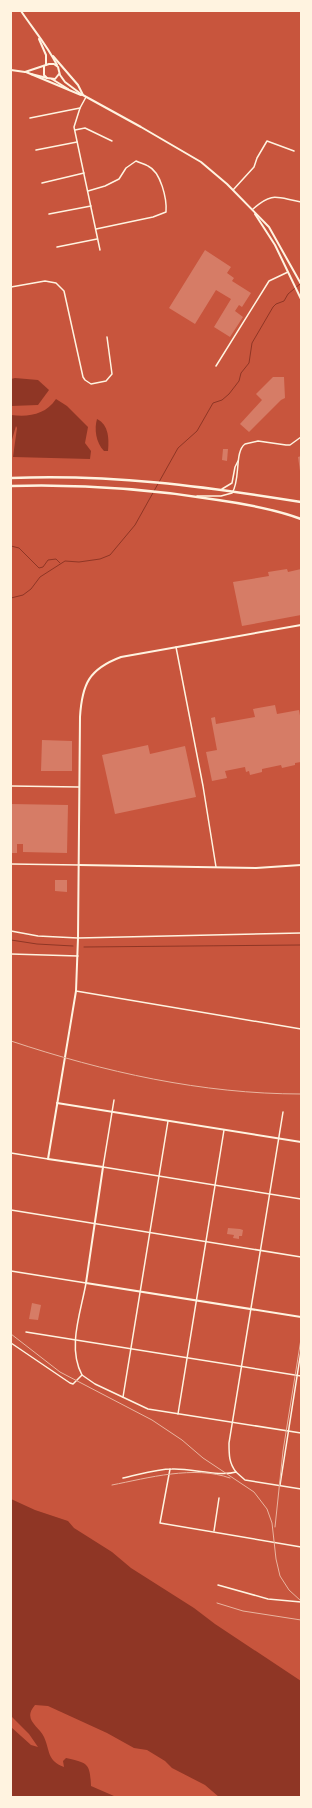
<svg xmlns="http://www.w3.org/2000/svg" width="312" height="1808" font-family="'Noto Sans',sans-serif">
	<rect width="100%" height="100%" fill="#c8553d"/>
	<g fill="#8f3625">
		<polygon points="15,378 38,380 49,390 38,405 11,406 11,379"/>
		<path d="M56 399 67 406 88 427 85 443 91 451 90 459 13 457 17 428 16 426 11 443V415C29 417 45 415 56 399Z"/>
		<path d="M97 419C109 425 109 439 108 451H104C96 443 94 429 97 419Z"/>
		<path d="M11 1499 35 1510 68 1521 74 1528 112 1552 131 1568 194 1608 215 1624 301 1681V1797H219L205 1785 172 1768 165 1761 147 1750 134 1748 107 1733 48 1706 35 1705C22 1720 39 1726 44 1737 50 1750 47 1761 64 1767L63 1761 66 1758C88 1763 90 1763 91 1786L114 1796 127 1797H11V1727L31 1745 38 1747 29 1734 11 1716Z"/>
	</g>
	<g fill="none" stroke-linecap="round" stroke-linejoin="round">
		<g stroke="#8f3625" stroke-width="1">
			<polyline points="11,546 19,548 39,568 43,567 48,560 56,559 60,563"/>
			<polyline points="11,598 23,595 31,589 40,577 65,561 79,562 100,559 110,555 135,525 178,448 197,431 213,403 222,400 229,394 239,381 241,373 249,363 252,343 273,307 276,304 284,301 288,294 300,284"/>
			<polyline points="11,940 37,944 73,946"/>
			<polyline points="84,947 301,945"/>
		</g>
	</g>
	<g fill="#d67c66">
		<polygon points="205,250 231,267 227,273 234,278 232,281 251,293 242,307 239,305 235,311 243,317 230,337 214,327 231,299 216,290 195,324 169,308"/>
		<polygon points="273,377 284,377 285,398 281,400 249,432 240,424 262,400 256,394"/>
		<polygon points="223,449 228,449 227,461 222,460"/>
		<polygon points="301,456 301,471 300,471 298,457"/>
		<polygon points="287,569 288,572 301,569 301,615 242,626 233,582 269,576 268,572"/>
		<polygon points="275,705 277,714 299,710 301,721 301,762 295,763 295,765 282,768 281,765 262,769 262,772 250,775 249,771 246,772 245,767 225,771 227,778 212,781 206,752 217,750 211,718 215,717 216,724 255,717 253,709"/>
		<polygon points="42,740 72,741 72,771 41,771"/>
		<polygon points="148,745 150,754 185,746 196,797 115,814 102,755"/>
		<polygon points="11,804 68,805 67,853 23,852 23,844 17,844 17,853 11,853"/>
		<polygon points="55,880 67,880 67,892 55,891"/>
		<polygon points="228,1228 240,1229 243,1230 242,1236 239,1236 239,1239 233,1238 234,1235 227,1234"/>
		<polygon points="32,1303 41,1305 38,1320 29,1319"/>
	</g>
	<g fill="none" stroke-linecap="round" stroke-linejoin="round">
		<g stroke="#fff3e0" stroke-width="1.5">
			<polyline points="80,108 74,127 100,250"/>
			<polyline points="30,118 80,108 86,97"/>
			<polyline points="75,130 85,128 112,141"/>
			<polyline points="36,150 77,142"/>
			<polyline points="42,183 84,173"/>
			<polyline points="233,190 254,167 257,158 267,141 294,151"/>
			<path d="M88 191 105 186 119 179 126 168 136 161C140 163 145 164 148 166 161 172 167 199 166 212L153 217 96 229"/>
			<path d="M253 209C273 191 277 198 301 202"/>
			<polyline points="49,214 91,206"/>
			<polyline points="57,247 97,239"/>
			<polyline points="11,287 45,281 56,283 64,291 83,377 85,380 91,384 106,381 112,374 107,337"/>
			<polyline points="216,366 269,281 288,272"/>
			<polyline points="222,489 232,483 235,467 238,461"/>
			<path d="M197 496H221L232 493C241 480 234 452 245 444L258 441 286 445H290L301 437"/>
			<polyline points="176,647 203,786 216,867"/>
			<polyline points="11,786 79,787"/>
			<polyline points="11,864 79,865"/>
			<polyline points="11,931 38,936 78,938 301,933"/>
			<polyline points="11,954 78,956"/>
			<polyline points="76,991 301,1029"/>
			<polyline points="114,1100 103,1167 301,1199"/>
			<polyline points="11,1153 48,1159"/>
			<polyline points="11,1210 301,1257"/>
			<path d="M11 1271 86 1283C81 1312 67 1347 82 1375"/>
			<polyline points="26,1332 301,1376"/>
			<polyline points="11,1343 70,1383 73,1384 82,1375 95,1384 148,1409 301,1433"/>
			<polyline points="123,1397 168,1121"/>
			<polyline points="178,1414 224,1130"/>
			<polyline points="170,1469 160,1523 301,1547"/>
			<path d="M236 1472C229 1463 229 1455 229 1443L283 1112"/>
			<path d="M123 1478C138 1475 156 1469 172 1469 191 1468 219 1477 236 1472L245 1480 301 1489"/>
			<polyline points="280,1485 301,1351"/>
			<polyline points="214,1531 219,1498"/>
			<polyline points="218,1585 268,1599 301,1602"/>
		</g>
		<g stroke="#fff3e0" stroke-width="2">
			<path d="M21 11C33 29 47 45 57 65"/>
			<polyline points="39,39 46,55 46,65"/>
			<polyline points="53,56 78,85 83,95"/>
			<polyline points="44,66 44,75 47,78 55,79 59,74"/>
			<polyline points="11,70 25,72"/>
			<polyline points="25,72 49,64 54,64 58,67 60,75 65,82 81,94 141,127 201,162 227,184 269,227 301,284"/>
			<polyline points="26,72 81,95"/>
			<polyline points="31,74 47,78"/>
			<polyline points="52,79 68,89"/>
			<polyline points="255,214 275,245 301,299"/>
			<path d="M301 625 121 657C89 669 82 684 80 717L78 938 76 991 48 1159 103 1167 86 1283 301 1317"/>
			<polyline points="79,865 256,868 301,865"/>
			<polyline points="57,1103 301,1142"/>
		</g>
		<g stroke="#fff3e0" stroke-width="2.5">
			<path d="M11 478C111 474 203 486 301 502"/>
			<path d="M11 486C80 484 150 489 218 500 246 504 274 509 301 519"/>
		</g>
		<g stroke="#e9b49f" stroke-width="1">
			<path d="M11 1041C104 1072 202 1094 301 1094"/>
			<polyline points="11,1334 60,1372 152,1420 182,1440 203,1458 254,1492 267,1509 272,1523 276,1559 280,1576 289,1590 301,1601"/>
			<path d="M112 1485C148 1478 194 1465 230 1478"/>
			<polyline points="275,1527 283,1451 301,1339"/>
			<polyline points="217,1603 243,1611 301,1620"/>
		</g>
	</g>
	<rect width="312" height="1808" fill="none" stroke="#fff3e0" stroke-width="24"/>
</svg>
